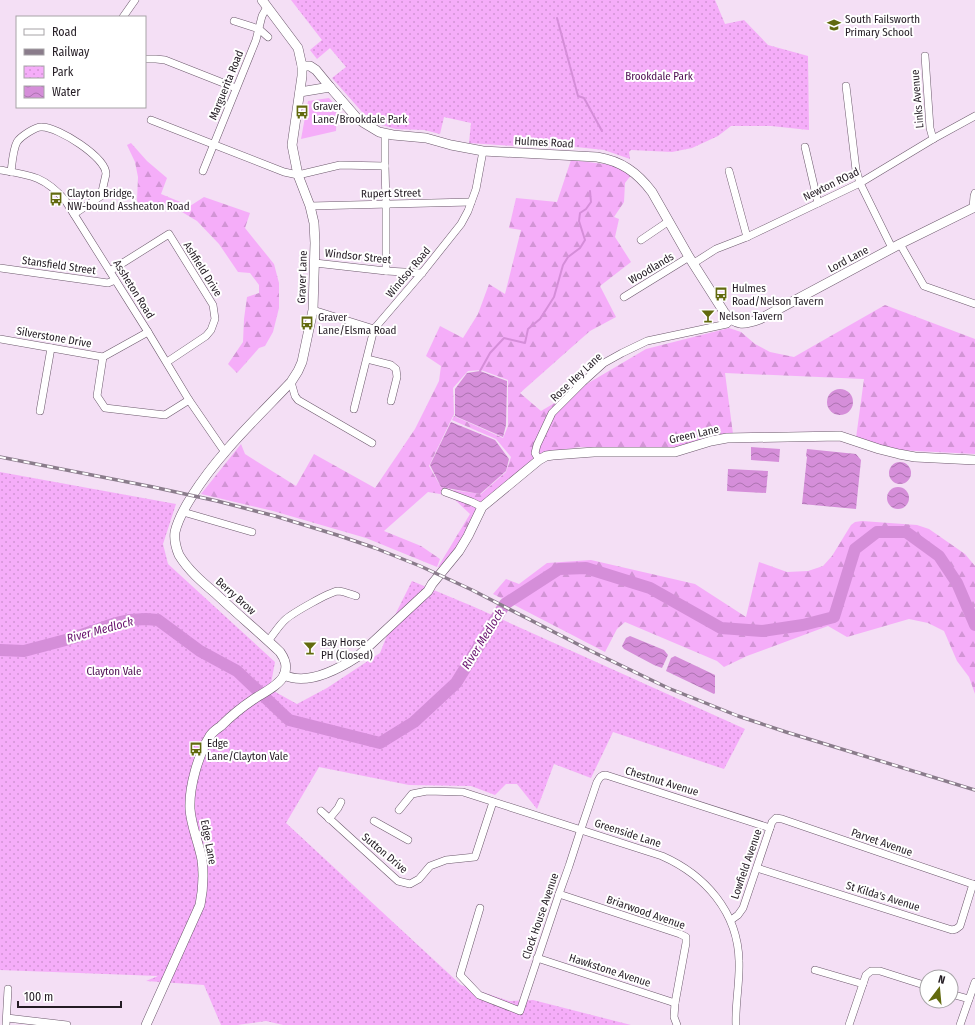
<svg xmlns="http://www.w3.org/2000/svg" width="975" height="1025" font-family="'Fira Sans Condensed',sans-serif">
	<defs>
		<pattern id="forest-firs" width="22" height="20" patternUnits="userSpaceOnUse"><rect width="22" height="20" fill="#f5adf9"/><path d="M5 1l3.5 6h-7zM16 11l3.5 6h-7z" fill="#d294d5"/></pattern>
		<pattern id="park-dots" width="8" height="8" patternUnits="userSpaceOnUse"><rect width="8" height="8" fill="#f5adf9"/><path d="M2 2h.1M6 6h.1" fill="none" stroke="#d294d5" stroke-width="1.8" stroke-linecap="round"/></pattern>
		<pattern id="water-waves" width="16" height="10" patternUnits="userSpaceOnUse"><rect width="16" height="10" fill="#d58ed9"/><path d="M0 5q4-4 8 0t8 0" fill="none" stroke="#ac73b0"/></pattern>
	</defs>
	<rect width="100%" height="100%" fill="#f4dff5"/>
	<g fill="url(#forest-firs)">
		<polygon points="131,143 147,161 167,178 161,194 190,206 204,197 250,213 245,228 274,264 279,283 279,308 273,332 265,346 259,348 237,373 228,364 243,342 244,319 247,297 259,293 259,285 250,273 238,272 219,244 197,221 177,209 158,208 141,205 137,201 138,177 135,162 127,145"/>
		<polygon points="571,160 612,165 632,174 625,183 624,202 614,217 619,219 615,237 631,262 600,286 616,317 590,331 520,393 541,411 646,349 729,328 741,332 755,344 770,352 794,357 885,305 975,339 975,454 897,450 856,438 864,379 725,373 733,434 675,448 578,447 541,454 522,470 473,518 451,557 443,567 438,567 470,514 453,498 453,490 481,494 506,472 511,457 496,439 452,420 454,416 503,438 508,426 508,380 481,370 468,371 453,388 454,414 429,466 441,487 451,489 452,496 428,492 384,531 421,546 440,559 437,567 366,538 273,511 201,494 241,444 245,454 296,486 314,454 375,488 415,429 439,381 441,366 426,356 440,326 463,338 478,314 489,284 505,294 521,230 509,228 516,198 557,202"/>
		<polygon points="862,521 917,525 929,529 965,554 975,566 975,694 969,677 957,661 944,631 928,623 909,619 847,637 828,626 747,656 724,667 717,661 625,622 617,629 605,652 493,594 506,579 519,584 547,563 591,560 695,584 746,617 759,562 787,572 808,571 823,566 832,556 851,525 855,522"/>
	</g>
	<g fill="url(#park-dots)">
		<polygon points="291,0 715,0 725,24 744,20 768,45 808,56 809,130 771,126 731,126 718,136 692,148 672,152 631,150 629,152 630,159 604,150 567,146 530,147 469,143 471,123 444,117 440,134 424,130 396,129 378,124 363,113 332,78 346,67 330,48 317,59 310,50 322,40"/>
		<polygon points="0,472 176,504 163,544 168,564 275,662 270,689 297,704 327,688 380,653 396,613 412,581 472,606 745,729 724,769 613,732 591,778 554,764 537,809 517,784 506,784 495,795 471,786 409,785 319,767 286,823 461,985 509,1001 533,1000 631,1025 283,1025 266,1021 237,1025 221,1025 204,985 146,981 158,976 0,970"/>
	</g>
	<polygon fill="#f5adf9" points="329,98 337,107 336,131 301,139 308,101"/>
	<g fill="url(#water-waves)">
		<polygon points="480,371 507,381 506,425 503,437 455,416 455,389 467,373"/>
		<circle cx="840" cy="402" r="13"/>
		<polygon points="451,422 495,440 509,459 506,471 480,494 441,487 430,465"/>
		<polygon points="751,447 780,449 779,462 751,460"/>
		<polygon points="807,449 856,454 861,460 856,509 802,504 807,457 806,456"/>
		<circle cx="900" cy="473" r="11"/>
		<polygon points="728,469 768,471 766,493 727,491"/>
		<circle cx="898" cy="498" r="11"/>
		<polygon points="630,636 664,650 668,655 662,668 654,665 624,649 622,646 626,638"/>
		<polygon points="675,656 715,675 715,693 714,694 666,671 671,658"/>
	</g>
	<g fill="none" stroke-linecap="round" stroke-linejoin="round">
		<g stroke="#d58ed9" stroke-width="2">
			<polyline points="557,18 578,96 584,98 602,131"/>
			<polyline points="480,371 490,353 504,338 525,343 528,329 540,319 554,297 563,265 568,257 580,248 585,240 579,221 580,213 586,209 591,202 590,191"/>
		</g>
		<polyline stroke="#d58ed9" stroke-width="12" points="0,650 24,651 73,638 116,623 129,620 146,619 158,620 200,651 237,671 289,720 380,743 414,722 456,683 505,604 559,569 586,568 650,588 721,628 762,631 803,625 834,617 855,549 877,532 906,532 939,556 957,583 975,625"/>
		<g stroke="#6c596c" stroke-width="8">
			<g id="street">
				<polyline points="123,17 135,0"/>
				<polyline points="234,21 259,29 268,37"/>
				<polyline points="925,56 930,128 933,139"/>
				<polyline points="145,59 156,59 165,60 236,88"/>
				<polyline points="846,86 856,170 860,183 892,248"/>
				<polyline points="151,120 284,172 298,175 340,165 385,166"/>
				<polyline points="385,134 385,166 386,204 386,271"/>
				<polyline points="805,147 818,203"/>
				<path d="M0 170C30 175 44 176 65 200L148 332 189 400 222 448 226 451"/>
				<polyline points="203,171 256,40 262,16 267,7"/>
				<polyline points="729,171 747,237"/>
				<path d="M11 172C12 164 13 149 17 142 20 137 36 126 42 127 58 127 106 157 106 174L101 196 74 214"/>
				<polyline points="310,206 471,202"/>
				<polyline points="973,208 974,196 975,193"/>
				<polyline points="641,240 669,221"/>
				<polyline points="900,244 924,286 975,304"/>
				<polyline points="315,263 386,271 422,273"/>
				<polyline points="694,263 716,249 747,237 860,183 933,139 975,116"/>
				<polyline points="0,268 108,283 115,280"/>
				<polyline points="110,271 169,234 213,305 215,319 211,330 206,336 167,362"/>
				<polyline points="624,297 689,257"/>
				<polyline points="313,310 374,329"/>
				<polyline points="148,332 103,357 97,396 105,408 165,415 189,400"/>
				<polyline points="0,339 103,357"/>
				<polyline points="367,359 391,365 396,369 397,377 391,401"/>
				<polyline points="291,382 295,396 298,400 372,443"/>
				<polyline points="354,409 374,329 422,273 461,224 468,211 476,189 483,151"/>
				<polyline points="40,411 51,348"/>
				<polyline points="539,460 535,453 537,445 552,413 583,382 604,363 622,353 647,341 727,324 731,320"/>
				<polyline points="445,492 472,502 482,507"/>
				<polyline points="183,512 252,532"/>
				<path d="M268 641C274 634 279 625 286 619 293 613 329 592 338 591 343 591 350 594 356 596"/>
				<path d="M399 810 412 794 427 791 463 792 662 856C705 875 738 912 739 961 740 982 735 1004 736 1025"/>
				<polyline points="321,811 398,881 410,884 419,879 430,866 446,860 475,857 493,802"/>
				<polyline points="329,819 338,808 341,802"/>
				<polyline points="374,821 408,840"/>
				<polyline points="757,868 952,930 956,929 960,926 973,884"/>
				<polyline points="559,894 680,934 686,937 686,943 675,1003 674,1017 677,1025"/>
				<path d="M480 908 460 975 479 995 520 1011 559 894 569 866 581 829 597 782C600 777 601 775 606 775L770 828"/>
				<polyline points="731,920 738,915 743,908 772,822 776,818 782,819 975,885"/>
				<polyline points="537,958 675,1003"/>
				<polyline points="815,970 863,984"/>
				<polyline points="951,994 969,999"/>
				<polyline points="7,1018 67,1025"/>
				<polyline points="6,1025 8,989"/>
				<polyline points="849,1025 866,975 871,971 880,971 927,986"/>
				<polyline points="960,1025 975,982"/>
			</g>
		</g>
		<g stroke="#6c596c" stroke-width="10">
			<g id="secondary">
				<path d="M302 66H310L316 70 330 87 356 117 364 123 379 132 393 135 426 138 451 145 483 151 597 157C621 161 637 172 652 192L689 257 724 312C735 326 744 325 760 319L900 244 975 207"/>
				<polyline points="300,92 330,87"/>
				<path d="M284 675C307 686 337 670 357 657L428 591 432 584 459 551 468 536 482 507 539 460 546 456 553 455 594 452H675L711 441 727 438 840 436 879 449 899 454 915 457 975 460"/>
				<path d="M146 1025 200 905C203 890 204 875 202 860 199 843 191 826 190 809 189 787 198 755 210 736 212 732 217 729 221 726 231 716 242 707 254 699 263 693 280 685 284 675 288 666 285 659 280 652 259 632 236 613 215 593 202 582 188 570 179 555 176 548 174 540 175 532 178 519 185 507 192 496 219 453 257 418 291 382L298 371 302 362 313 310 315 243 314 223 310 206 298 175 292 145 302 76V66L298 48 262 0"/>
			</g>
		</g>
		<use href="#street" stroke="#fff" stroke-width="7"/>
		<use href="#secondary" stroke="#fff" stroke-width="9"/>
		<g stroke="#8a7c8b" stroke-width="3.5">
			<polyline id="rail" points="0,457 153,487 217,501 275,516 337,535 375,548 420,566 472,590 591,651 668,688 738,716 786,732 975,790"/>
		</g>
		<use href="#rail" stroke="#fff" stroke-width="2" stroke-dasharray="6" stroke-linecap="butt"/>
	</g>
	<defs>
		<g id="school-bare" transform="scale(1.08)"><path d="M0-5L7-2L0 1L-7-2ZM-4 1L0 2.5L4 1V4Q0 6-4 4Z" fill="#626a0e" stroke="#fff" stroke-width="2.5" paint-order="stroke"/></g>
		<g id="bus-bare" transform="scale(1.08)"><path d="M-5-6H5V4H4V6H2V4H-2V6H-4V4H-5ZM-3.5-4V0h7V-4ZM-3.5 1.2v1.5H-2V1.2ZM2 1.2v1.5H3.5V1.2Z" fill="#626a0e" stroke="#fff" stroke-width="2.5" paint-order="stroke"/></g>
		<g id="bar-bare" transform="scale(1.08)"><path d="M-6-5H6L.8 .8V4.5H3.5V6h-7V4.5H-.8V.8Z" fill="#626a0e" stroke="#fff" stroke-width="2.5" paint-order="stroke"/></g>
	</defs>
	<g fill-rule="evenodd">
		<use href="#school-bare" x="834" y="25"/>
		<use href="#bus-bare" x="302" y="112"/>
		<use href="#bus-bare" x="56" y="199"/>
		<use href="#bus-bare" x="721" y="294"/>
		<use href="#bar-bare" x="708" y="316"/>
		<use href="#bus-bare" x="307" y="323"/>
		<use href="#bar-bare" x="310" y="648"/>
		<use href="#bus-bare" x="196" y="749"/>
	</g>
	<g text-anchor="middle" stroke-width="4" stroke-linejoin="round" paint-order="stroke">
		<g font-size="11" fill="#231b23" stroke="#fff" text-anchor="start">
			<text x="845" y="23">South Failsworth<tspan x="845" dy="13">Primary School</tspan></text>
			<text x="313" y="110">Graver<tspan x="313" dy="13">Lane/Brookdale Park</tspan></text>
			<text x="67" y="197">Clayton Bridge,<tspan x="67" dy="13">NW-bound Assheaton Road</tspan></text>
			<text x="732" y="292">Hulmes<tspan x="732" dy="13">Road/Nelson Tavern</tspan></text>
			<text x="719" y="320">Nelson Tavern</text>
			<text x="318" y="321">Graver<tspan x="318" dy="13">Lane/Elsma Road</tspan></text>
			<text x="321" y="646">Bay Horse<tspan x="321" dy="13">PH (Closed)</tspan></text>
			<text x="207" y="747">Edge<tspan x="207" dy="13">Lane/Clayton Vale</tspan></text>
		</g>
		<g font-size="11" fill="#4c0b50" stroke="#fff">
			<text x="659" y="80">Brookdale Park</text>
			<text x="114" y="675">Clayton Vale</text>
		</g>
		<g font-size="11" fill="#231b23" stroke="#fff">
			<text transform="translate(226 85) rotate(-68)" y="4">Marguerita Road</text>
			<text transform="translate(917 99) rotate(-95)" y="4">Links Avenue</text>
			<text transform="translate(544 142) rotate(3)" y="4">Hulmes Road</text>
			<text transform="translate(831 184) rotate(-26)" y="4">Newton ROad</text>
			<text transform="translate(391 193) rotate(-1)" y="4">Rupert Street</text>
			<text transform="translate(358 256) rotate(6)" y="4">Windsor Street</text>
			<text transform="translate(848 259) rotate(-28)" y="4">Lord Lane</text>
			<text transform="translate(59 265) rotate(8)" y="4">Stansfield Street</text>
			<text transform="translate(651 268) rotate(-31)" y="4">Woodlands</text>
			<text transform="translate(203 269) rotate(58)" y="4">Ashfield Drive</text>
			<text transform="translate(408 272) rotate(-50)" y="4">Windsor Road</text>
			<text transform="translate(302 277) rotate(-88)" y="4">Graver Lane</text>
			<text transform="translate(134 289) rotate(58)" y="4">Assheton Road</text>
			<text transform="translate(54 337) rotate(10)" y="4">Silverstone Drive</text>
			<text transform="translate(576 377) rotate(-43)" y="4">Rose Hey Lane</text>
			<text transform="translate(694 434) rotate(-13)" y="4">Green Lane</text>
			<text transform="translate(236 596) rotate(42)" y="4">Berry Brow</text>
			<text transform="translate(662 781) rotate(17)" y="4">Chestnut Avenue</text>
			<text transform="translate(628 833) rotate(18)" y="4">Greenside Lane</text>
			<text transform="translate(209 842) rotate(79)" y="4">Edge Lane</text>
			<text transform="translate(882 842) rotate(19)" y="4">Parvet Avenue</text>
			<text transform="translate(385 853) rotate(40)" y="4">Sutton Drive</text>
			<text transform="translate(746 864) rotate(-71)" y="4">Lowfield Avenue</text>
			<text transform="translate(883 896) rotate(17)" y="4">St Kilda's Avenue</text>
			<text transform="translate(646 912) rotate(19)" y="4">Briarwood Avenue</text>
			<text transform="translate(540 916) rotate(-71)" y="4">Clock House Avenue</text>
			<text transform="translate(610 970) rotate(18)" y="4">Hawkstone Avenue</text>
		</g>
		<g font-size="12" font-style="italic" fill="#67116d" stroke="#fff">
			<text transform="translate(100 630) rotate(-15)" y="4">River Medlock</text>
			<text transform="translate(483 639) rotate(-58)" y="4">River Medlock</text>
		</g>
	</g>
	<rect x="16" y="16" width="130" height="92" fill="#ffffff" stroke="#a7a4a7"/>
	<rect x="24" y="29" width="20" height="6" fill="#ffffff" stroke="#a7a4a7"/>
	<text x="52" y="36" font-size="12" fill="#231b23">Road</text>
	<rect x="24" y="49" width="20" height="6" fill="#8a7c8b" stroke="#a7a4a7"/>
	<text x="52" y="56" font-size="12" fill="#231b23">Railway</text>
	<rect x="24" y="66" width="20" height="12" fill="url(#park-dots)" stroke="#a7a4a7"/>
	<text x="52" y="76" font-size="12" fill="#231b23">Park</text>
	<rect x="24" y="86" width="20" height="12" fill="url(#water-waves)" stroke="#a7a4a7"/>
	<text x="52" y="96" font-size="12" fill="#231b23">Water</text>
	<g transform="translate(939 989) rotate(16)"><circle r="19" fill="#ffffff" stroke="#a7a4a7"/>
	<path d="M0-3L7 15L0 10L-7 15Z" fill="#626a0e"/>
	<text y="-6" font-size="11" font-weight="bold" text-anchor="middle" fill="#231b23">N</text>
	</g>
	<path d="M18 1001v6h103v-6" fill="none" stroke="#231b23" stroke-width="2"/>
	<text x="24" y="1001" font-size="12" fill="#231b23" stroke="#ffffff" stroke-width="3" paint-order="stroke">100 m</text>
</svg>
